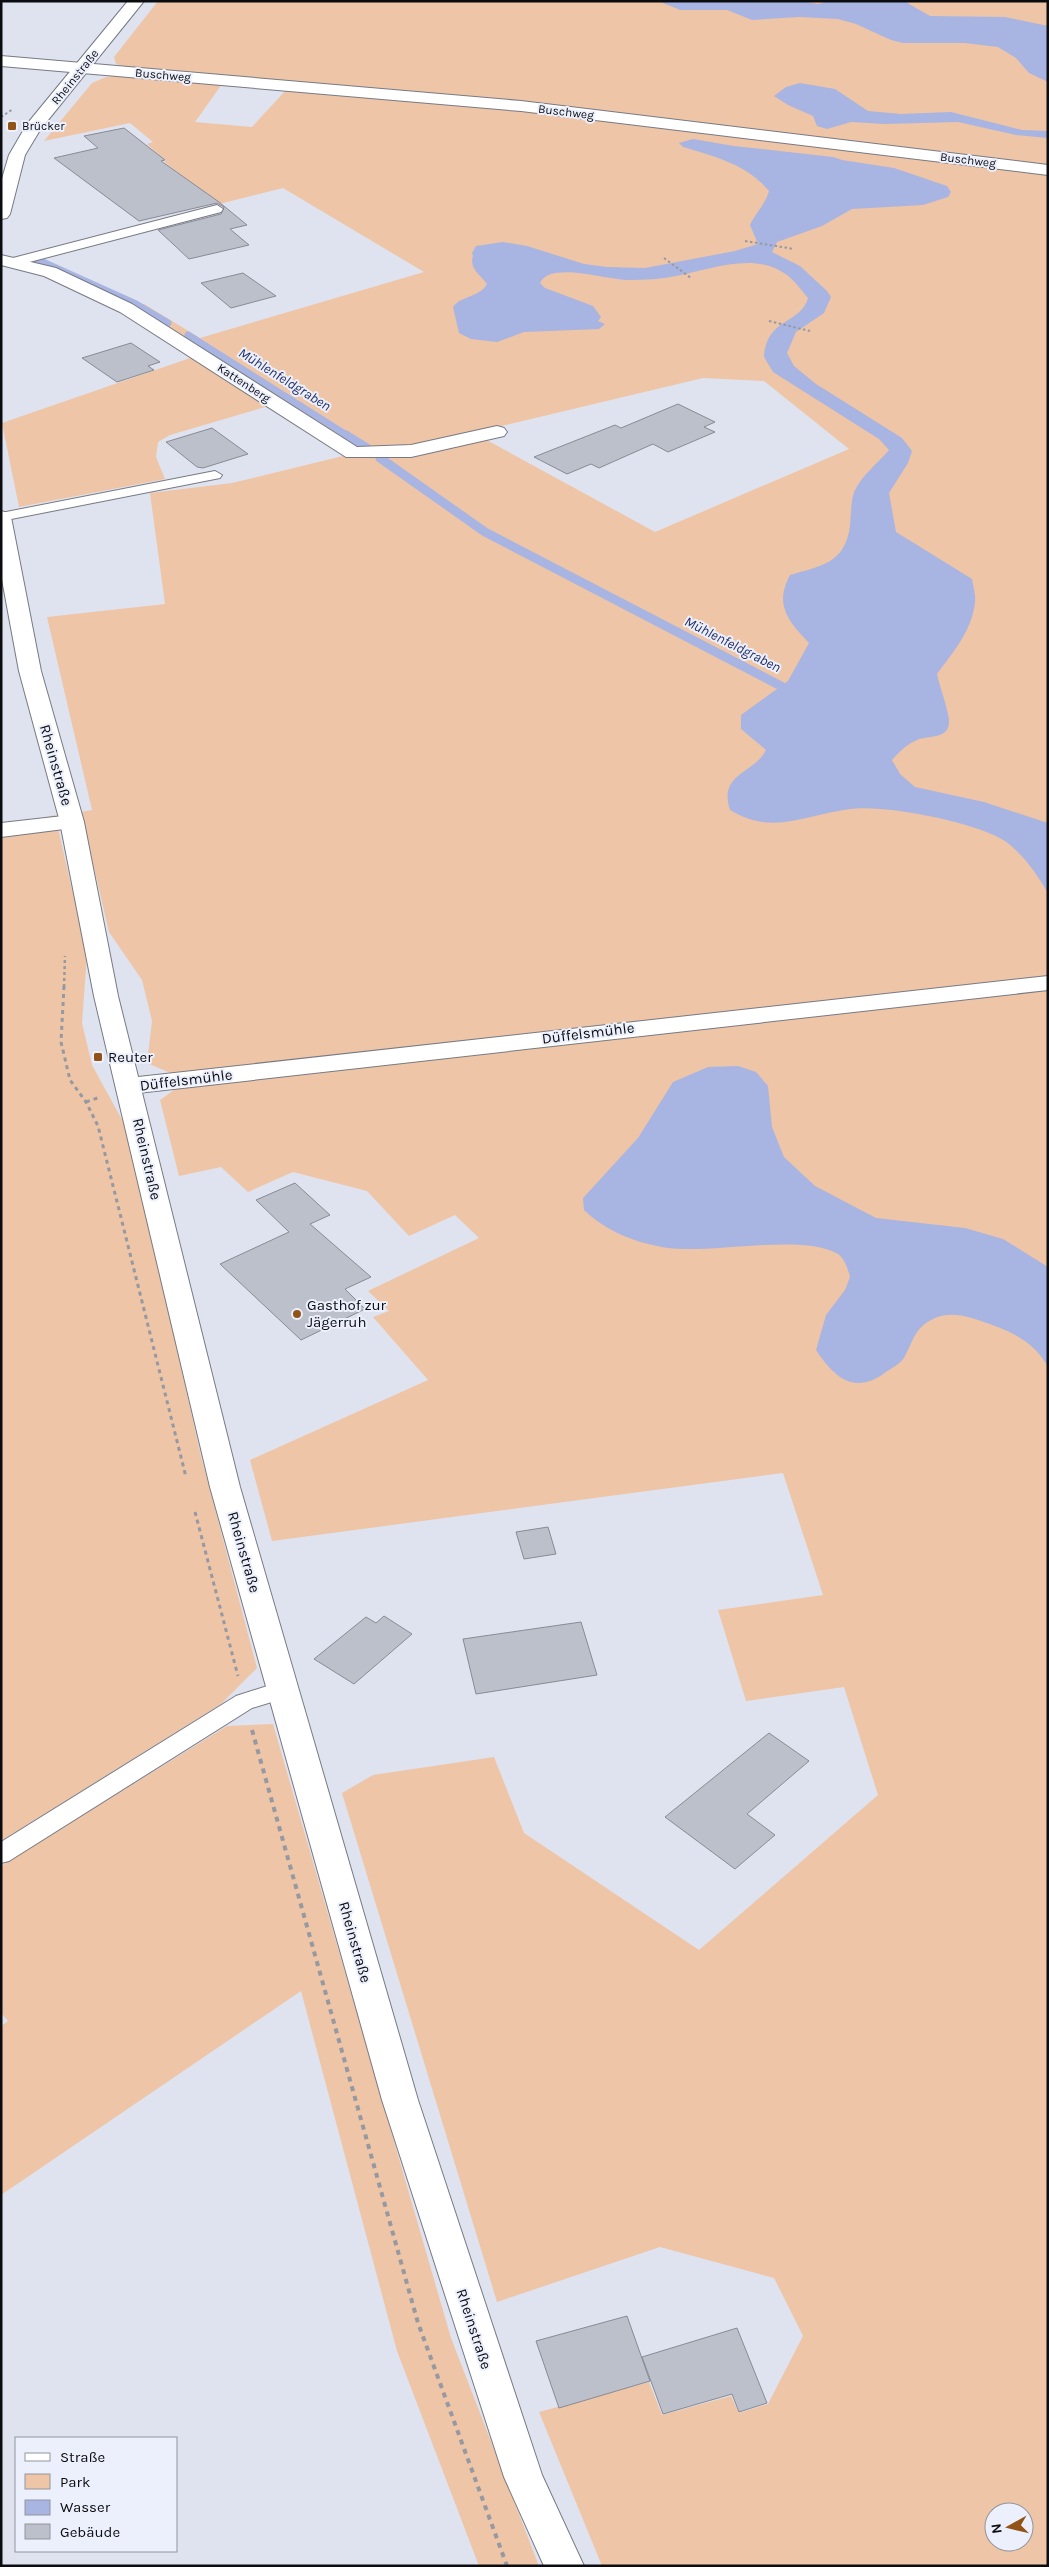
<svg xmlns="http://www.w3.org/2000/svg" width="1049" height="2567" font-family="Karla,sans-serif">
	<rect width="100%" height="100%" fill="#dfe3ef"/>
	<g fill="#eec5a6" fill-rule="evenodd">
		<polygon points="158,1 1048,1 1048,166 128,68 116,64 114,57"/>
		<polygon points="124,75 222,84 195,122 252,127 286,90 519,110 1048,174 1048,976 175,1075 147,1063 152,1021 142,980 109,932 81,812 92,810 47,617 165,604 150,493 232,483 347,455 483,438 655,532 849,449 764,381 703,378 435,442 404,447 362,449 135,307 144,304 200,338 424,272 283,188 219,204 164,162 166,161 147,144 153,142 130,123 44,141 92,83 106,77"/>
		<polygon points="193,357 272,405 170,435 158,442 156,457 165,479 19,507 2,423"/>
		<polygon points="55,815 87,955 82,1023 92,1065 127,1129 201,1456 257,1668 221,1704 1,1841 1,838 21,835 19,823"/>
		<path d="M1048 988V2566H602L539 2412 649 2382 662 2415 731 2396 739 2413 768 2404 803 2336 774 2278 660 2247 497 2302 342 1793 373 1775 494 1757 524 1833 699 1950 878 1795 844 1687 746 1701 718 1610 823 1595 783 1473 272 1541 250 1460 428 1380 373 1317 389 1311 368 1291 479 1238 455 1215 409 1236 367 1191 293 1172 248 1192 221 1167 179 1176 160 1100 178 1087ZM994 2512H1024V2542H994Z"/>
		<polygon points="273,1724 451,2338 539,2566 479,2566 397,2351 301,1991 1,2195 1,2026 8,2021 1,2013 1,1866 227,1726"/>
	</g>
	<g fill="#a8b4e2">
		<polygon points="658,1 800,1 818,4 829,1 904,1 930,16 1005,17 1048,26 1048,82 1029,73 1016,58 998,47 965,43 903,43 891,40 856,24 838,19 799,17 752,20 727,10 680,10"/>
		<polygon points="800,83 835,89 868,111 901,114 951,112 1022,130 1048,131 1048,138 1016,135 958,122 885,124 851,122 827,129 817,126 813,116 788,105 774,96 786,87"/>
		<path d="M693 139 734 146 833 157 842 160 894 168 947 186 951 192 948 197 923 205 852 209 822 226 777 242 772 252 800 266 827 291 831 297 824 313 796 332 787 353 794 366 816 384 902 438 912 451 908 463 889 493 896 532 972 579C973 586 976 595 975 602 972 631 953 652 937 674 940 688 947 705 949 720 950 740 929 735 917 740 907 744 899 752 892 760L900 774 915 787 984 802 1048 823V893C1037 874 1023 854 1005 841 976 822 884 804 850 809 804 815 773 836 730 810 718 773 754 774 766 750L741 729V715L788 681 809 643C788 621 774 605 790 575 820 566 845 564 850 526 851 515 851 501 854 492 861 476 878 463 889 450L879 439 773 372 764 357C767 317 800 325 808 298 802 291 795 281 787 275 755 251 711 269 676 276 661 279 645 280 630 280 610 281 550 260 540 283L545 288 593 306 601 317 598 321 605 324 599 329 524 332 497 342 471 339 459 333 453 307C462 295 479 298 487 284 480 274 469 269 473 256L472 253 476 246 503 242 527 246 584 264 607 267 645 268 735 251 758 244 750 225C756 212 765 205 769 191 748 165 714 156 683 147L679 143Z"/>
		<path d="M738 1066 756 1072 768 1086 772 1127 784 1157 815 1186 876 1218 965 1228 1003 1239 1048 1267V1367C1037 1346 1017 1334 995 1326 975 1319 953 1309 933 1319 914 1328 913 1342 904 1358 901 1363 892 1368 886 1372 854 1396 834 1377 816 1350L826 1315 845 1290 850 1277C848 1269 845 1259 838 1254 803 1233 714 1254 668 1248 636 1243 607 1232 584 1210L583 1198 638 1138 673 1082 708 1067Z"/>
	</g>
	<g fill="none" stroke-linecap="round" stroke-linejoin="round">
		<g stroke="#a8b4e2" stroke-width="7">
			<polyline points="36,259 136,304 168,323"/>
			<polyline points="188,335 348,436"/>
		</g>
		<g stroke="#a8b4e2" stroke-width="9">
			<polyline points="346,435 367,448"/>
			<polyline points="380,458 485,532 781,686 790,698"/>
		</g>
	</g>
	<g fill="#bcc0cb" stroke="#888b96">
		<polygon points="124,128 165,160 161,161 219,202 247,225 230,229 249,245 189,259 158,230 221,214 224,207 217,203 139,221 54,158 98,148 84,136"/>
		<polygon points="243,273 276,296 231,308 201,283"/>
		<polygon points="131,343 160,362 148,366 154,370 117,382 82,358"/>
		<polygon points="678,404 715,422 704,427 715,432 668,452 653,444 599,468 591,464 567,474 534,457 615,425 621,428"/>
		<polygon points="212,428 248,454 203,468 197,467 166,442"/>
		<polygon points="295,1183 330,1215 310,1224 371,1277 345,1289 365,1309 301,1340 220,1264 289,1232 256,1200"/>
		<polygon points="548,1527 556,1554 524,1559 516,1532"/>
		<polygon points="384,1616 412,1634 354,1684 314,1659 366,1617 376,1623"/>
		<polygon points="581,1622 597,1675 476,1694 463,1639"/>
		<polygon points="769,1733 809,1761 747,1814 775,1835 735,1869 665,1817"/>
		<polygon points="627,2316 650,2381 559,2408 536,2341"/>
		<polygon points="737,2328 767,2403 739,2412 732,2394 663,2414 642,2357"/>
	</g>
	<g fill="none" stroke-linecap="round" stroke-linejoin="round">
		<g stroke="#777a84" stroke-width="2">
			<g id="service">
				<polygon points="217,205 223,209 221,212 14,266 7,262 9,259"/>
				<polygon points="215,471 222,475 220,478 1,521 1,513"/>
				<polygon points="283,1681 291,1684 294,1690 291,1696 252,1708 9,1861 1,1863 1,1842 236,1696"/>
			</g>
		</g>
		<g stroke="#777a84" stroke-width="2">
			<g id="minor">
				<polygon points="1,56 521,101 1048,165 1048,175 521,111 1,66"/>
				<polygon points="1,255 56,268 132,304 357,447 411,445 497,426 504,428 507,432 504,436 411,457 346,457 120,312 44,276 1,265"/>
				<polygon points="72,815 80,817 84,822 80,827 1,837 1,823"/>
				<polygon points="1048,976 1048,990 129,1094 120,1092 116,1086 120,1080 129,1078"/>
			</g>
		</g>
		<g stroke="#777a84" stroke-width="2">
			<g id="secondary">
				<polygon points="128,1 144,1 40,130 25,155 10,214 7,218 1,219 1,182 9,155 27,124"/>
				<polygon points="1,511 8,513 11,517 41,671 84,822 118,996 240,1487 418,2100 542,2475 584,2566 544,2566 504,2477 382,2100 210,1487 94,996 60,822 19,671 1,574"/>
			</g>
		</g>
		<g stroke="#9699a2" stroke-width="2" stroke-dasharray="2.5 2.5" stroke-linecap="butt">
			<polyline points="1,117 13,109"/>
			<polyline points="745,241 794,249"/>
			<polyline points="664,258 691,278"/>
			<polyline points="769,321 810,331"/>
		</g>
		<polyline stroke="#9699a2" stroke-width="2.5" stroke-dasharray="3 3" stroke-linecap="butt" points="64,987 65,956"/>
		<g stroke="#9699a2" stroke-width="3" stroke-dasharray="4 4" stroke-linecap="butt">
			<polyline points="64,986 61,1042 70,1080 86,1102 98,1126 186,1477"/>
			<polyline points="86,1102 100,1097"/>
			<polyline points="195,1512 238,1676"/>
		</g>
		<polyline stroke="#9699a2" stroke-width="4" stroke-dasharray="5 5" stroke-linecap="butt" points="252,1730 418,2323 507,2566"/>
		<use href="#service" fill="#fff" fill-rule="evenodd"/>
		<use href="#minor" fill="#fff" fill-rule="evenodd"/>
		<use href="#secondary" fill="#fff" fill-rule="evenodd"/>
	</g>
	<g fill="#925319" stroke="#ecf0fc" stroke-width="2">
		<rect x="7" y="121" width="10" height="10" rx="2.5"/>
		<rect x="93" y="1052" width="10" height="10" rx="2.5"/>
		<circle cx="297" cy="1314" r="5"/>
	</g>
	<g text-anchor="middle" stroke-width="4" stroke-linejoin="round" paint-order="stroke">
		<g font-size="12" fill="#0b0c10" stroke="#ecf0fc">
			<text transform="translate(163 75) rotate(5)" y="4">Buschweg</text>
			<text transform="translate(75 77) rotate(-51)" y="4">Rheinstraße</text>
			<text transform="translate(566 112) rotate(7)" y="4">Buschweg</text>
			<text transform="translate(968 160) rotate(7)" y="4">Buschweg</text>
			<text transform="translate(244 383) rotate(33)" y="4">Kattenberg</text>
		</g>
		<g font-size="12" fill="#0b0c10" stroke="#ecf0fc" text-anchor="start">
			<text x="22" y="130">Brücker</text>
		</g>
		<g font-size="14" font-style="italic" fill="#262f65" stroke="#ecf0fc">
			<text transform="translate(285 379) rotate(32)" y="5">Mühlenfeldgraben</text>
			<text transform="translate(733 644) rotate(27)" y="5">Mühlenfeldgraben</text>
		</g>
		<g font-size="15" fill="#0b0c10" stroke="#ecf0fc">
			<text transform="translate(56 765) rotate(74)" y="5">Rheinstraße</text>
			<text transform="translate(588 1033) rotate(-7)" y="5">Düffelsmühle</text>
			<text transform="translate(186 1080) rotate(-7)" y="5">Düffelsmühle</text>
			<text transform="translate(147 1159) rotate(77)" y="5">Rheinstraße</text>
			<text transform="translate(244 1552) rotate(74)" y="5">Rheinstraße</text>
			<text transform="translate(355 1942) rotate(74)" y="5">Rheinstraße</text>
			<text transform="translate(474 2329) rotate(72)" y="5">Rheinstraße</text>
		</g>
		<g font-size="15" fill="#0b0c10" stroke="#ecf0fc" text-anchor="start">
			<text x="108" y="1062">Reuter</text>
			<text x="307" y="1310">Gasthof zur<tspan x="307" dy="17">Jägerruh</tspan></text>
		</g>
	</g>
	<rect width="1049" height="2567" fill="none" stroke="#0b0c10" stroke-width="5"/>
	<rect x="15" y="2437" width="162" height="115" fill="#ecf0fc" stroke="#92959e"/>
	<rect x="25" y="2453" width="25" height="8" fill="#ffffff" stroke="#92959e"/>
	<text x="60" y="2462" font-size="15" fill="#0b0c10">Straße</text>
	<rect x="25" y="2474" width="25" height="15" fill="#eec5a6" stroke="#92959e"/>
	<text x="60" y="2487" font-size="15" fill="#0b0c10">Park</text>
	<rect x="25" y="2500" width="25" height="15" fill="#a8b4e2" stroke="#92959e"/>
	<text x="60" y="2512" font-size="15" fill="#0b0c10">Wasser</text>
	<rect x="25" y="2524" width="25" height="15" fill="#bcc0cb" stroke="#92959e"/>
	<text x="60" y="2537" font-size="15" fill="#0b0c10">Gebäude</text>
	<g transform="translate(1009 2527) rotate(262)"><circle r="24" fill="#ecf0fc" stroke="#92959e"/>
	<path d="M0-4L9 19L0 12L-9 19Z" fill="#925319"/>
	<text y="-8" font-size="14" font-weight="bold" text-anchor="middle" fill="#0b0c10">N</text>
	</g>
</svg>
